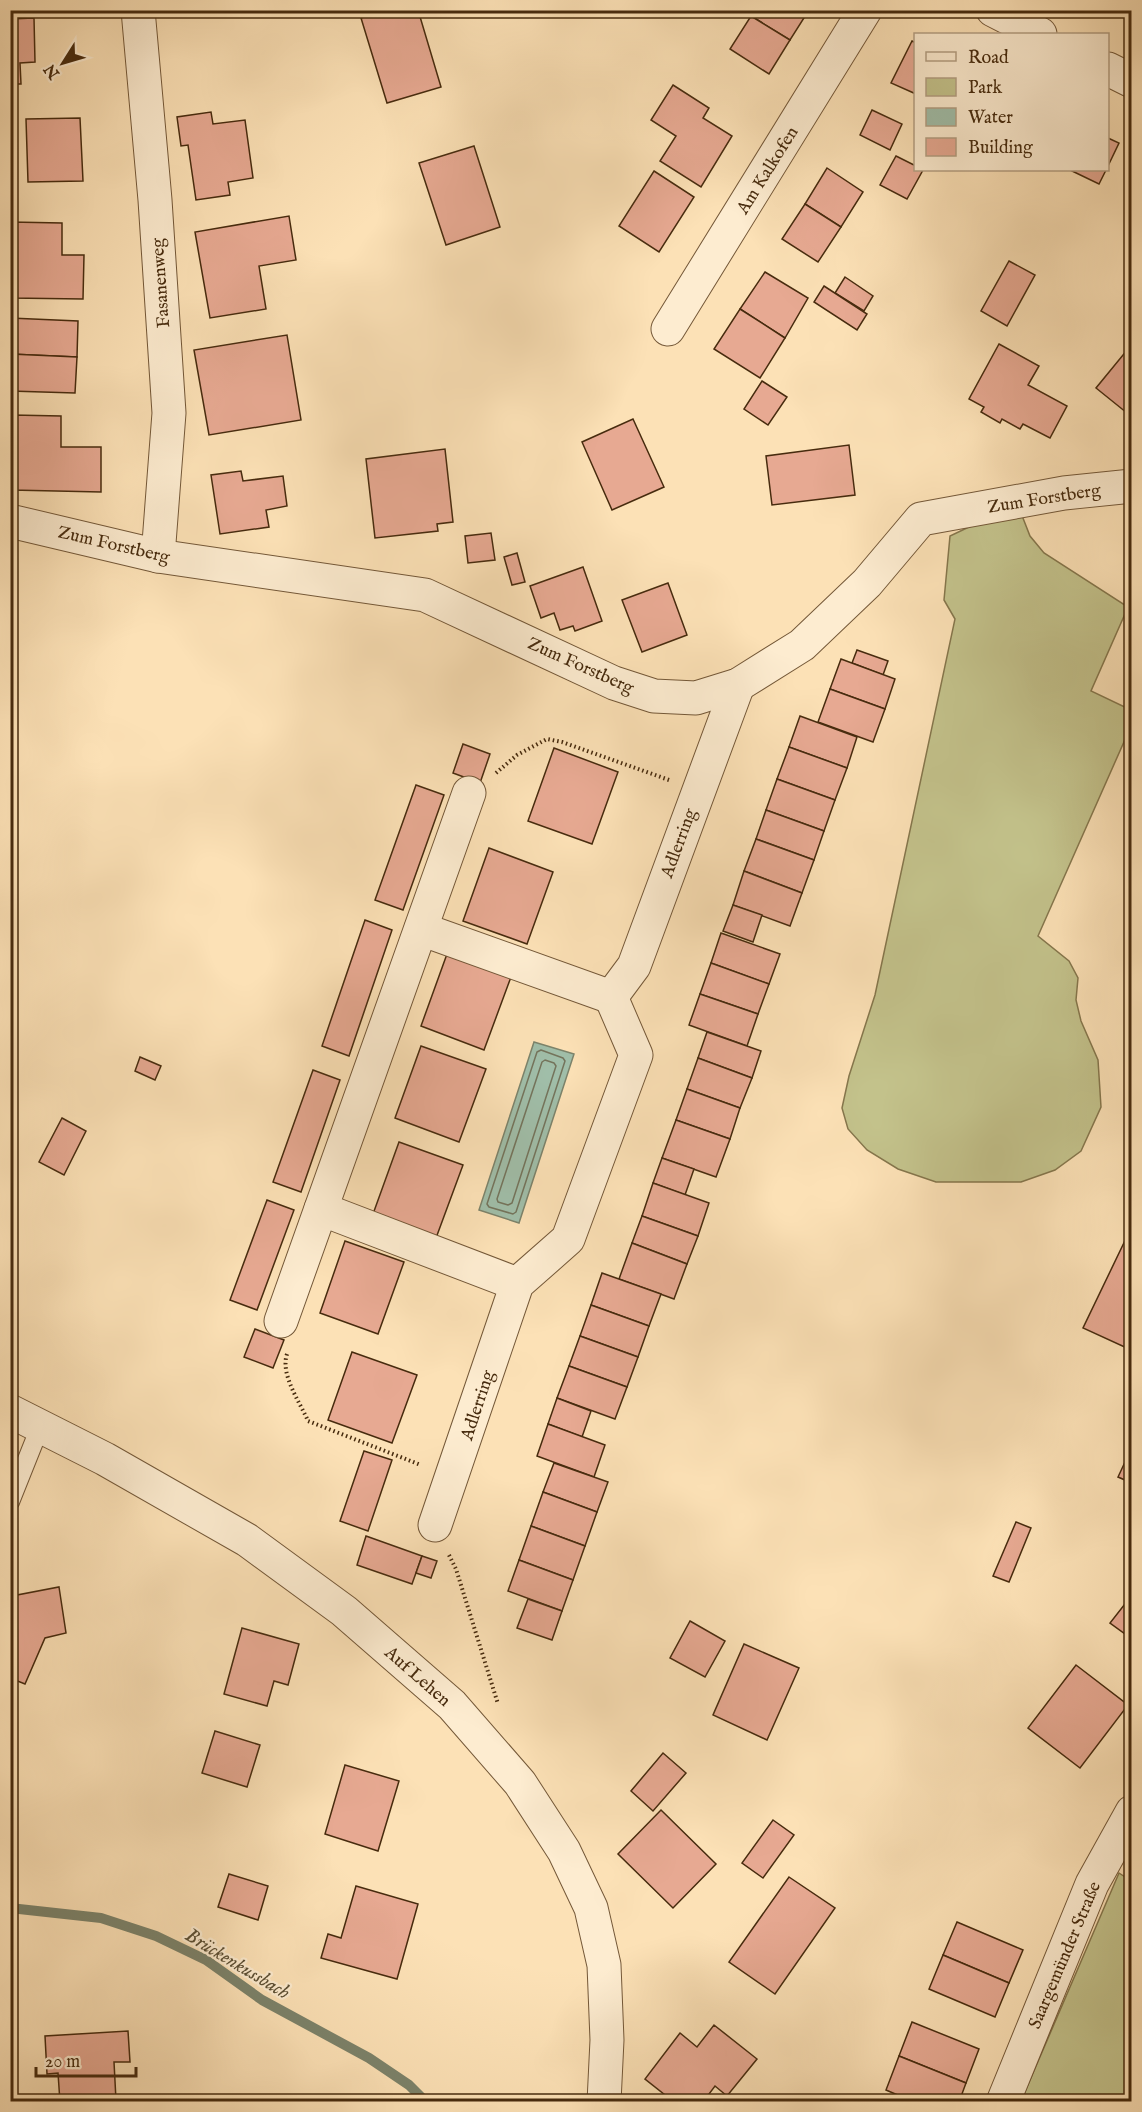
<svg xmlns="http://www.w3.org/2000/svg" width="1142" height="2112" font-family="'IM FELL English',serif">
	<rect width="100%" height="100%" fill="#fce1b6"/>
	<filter id="stains"><feTurbulence type="fractalNoise" baseFrequency=".00333" numOctaves="4"/><feColorMatrix values="0 0 0 0 .2 0 0 0 0 .09 0 0 0 0 .02 0 0 0 .5 -.17"/></filter>
	<radialGradient id="worn" r=".72"><stop offset=".6" stop-color="#630" stop-opacity="0"/><stop offset="1" stop-color="#630" stop-opacity=".3"/></radialGradient>
	<g fill="#c3c28b" stroke="#85764c" stroke-width="1.5">
		<polygon points="1021,513 1030,536 1044,553 1128,607 1091,691 1131,710 1131,726 1038,936 1069,961 1078,978 1076,1000 1081,1021 1098,1060 1101,1107 1081,1151 1055,1170 1021,1182 936,1182 898,1169 867,1150 848,1129 842,1108 849,1076 875,995 955,619 944,600 950,536 971,526"/>
		<polygon points="1119,1873 1131,1881 1131,2101 1021,2101"/>
	</g>
	<polygon fill="#a0bea9" stroke="#7c836b" stroke-width="1.5" points="534,1042 574,1054 519,1223 479,1210"/>
	<g fill="none" stroke-linecap="round" stroke-linejoin="round">
		<g stroke="#74745c" stroke-width="1.5">
			<polygon points="541,1050 563,1058 565,1061 516,1212 513,1214 489,1207 487,1204 537,1052"/>
			<polygon points="545,1060 554,1063 556,1066 512,1203 508,1205 498,1202 497,1199 542,1062"/>
		</g>
		<polyline stroke="#7c836b" stroke-width="10" points="10,1908 101,1918 156,1936 206,1960 262,2000 369,2058 409,2085 426,2102"/>
	</g>
	<g fill="#e7a992" stroke="#472b0e" stroke-width="1.5">
		<polygon points="386,10 418,10 441,87 387,103 361,18"/>
		<polygon points="755,10 809,10 790,40 751,16"/>
		<polygon points="751,16 790,40 769,74 730,49"/>
		<polygon points="34,18 35,62 20,63 21,84 10,84 10,19"/>
		<polygon points="912,41 916,43 916,94 891,83"/>
		<polygon points="673,85 709,108 703,118 732,136 701,187 660,161 676,136 651,120"/>
		<polygon points="872,110 902,124 890,150 860,135"/>
		<polygon points="211,112 213,124 245,120 253,178 228,182 230,195 196,200 188,145 181,146 177,117"/>
		<polygon points="80,118 83,181 28,182 26,119"/>
		<polygon points="1108,138 1119,143 1108,166"/>
		<polygon points="474,146 500,227 446,245 419,163"/>
		<polygon points="896,156 916,166 916,170 923,170 907,199 880,185"/>
		<polygon points="827,168 863,192 841,227 805,204"/>
		<polygon points="1070,170 1106,170 1099,184"/>
		<polygon points="654,171 694,197 659,252 619,226"/>
		<polygon points="805,204 841,227 818,262 782,239"/>
		<polygon points="289,216 296,260 259,266 266,309 210,318 195,232"/>
		<polygon points="10,222 62,223 62,255 84,255 83,299 10,298"/>
		<polygon points="1009,261 1035,275 1007,326 981,311"/>
		<polygon points="765,272 808,298 785,338 740,309"/>
		<polygon points="845,277 873,296 864,311 835,293"/>
		<polygon points="824,286 867,314 857,330 814,302"/>
		<polygon points="740,309 785,338 760,378 714,349"/>
		<polygon points="10,318 78,321 77,357 10,354"/>
		<polygon points="287,335 301,420 209,435 194,350"/>
		<polygon points="999,344 1039,366 1028,385 1067,406 1050,438 1023,424 1020,429 1002,419 1000,423 981,412 984,407 969,399"/>
		<polygon points="1132,344 1132,417 1096,388"/>
		<polygon points="10,354 77,357 75,393 10,391"/>
		<polygon points="762,381 787,397 768,425 744,409"/>
		<polygon points="12,415 61,416 61,447 101,447 101,492 11,490"/>
		<polygon points="633,419 664,487 612,510 582,442"/>
		<polygon points="849,445 855,495 772,505 766,456"/>
		<polygon points="445,449 453,522 437,524 438,531 375,538 366,459"/>
		<polygon points="241,471 243,481 283,476 287,506 266,510 269,527 220,534 211,475"/>
		<polygon points="491,533 495,560 468,563 465,536"/>
		<polygon points="517,553 525,582 512,585 504,557"/>
		<polygon points="583,567 602,621 575,631 573,626 560,630 554,613 541,618 530,586"/>
		<polygon points="668,583 687,635 642,652 622,600"/>
		<polygon points="857,650 888,661 883,675 852,663"/>
		<polygon points="841,659 895,679 885,709 830,689"/>
		<polygon points="830,689 885,709 873,742 818,722"/>
		<polygon points="800,716 857,737 847,768 789,747"/>
		<polygon points="463,744 490,754 480,783 453,773"/>
		<polygon points="789,747 847,768 835,800 777,779"/>
		<polygon points="554,748 618,772 592,844 528,821"/>
		<polygon points="777,779 835,800 824,831 766,810"/>
		<polygon points="416,785 444,795 403,910 375,900"/>
		<polygon points="766,810 824,831 814,860 756,839"/>
		<polygon points="756,839 814,860 802,893 744,871"/>
		<polygon points="489,848 553,872 527,944 463,921"/>
		<polygon points="744,871 802,893 790,926 733,905"/>
		<polygon points="733,905 762,915 753,942 723,931"/>
		<polygon points="365,920 392,930 349,1056 322,1046"/>
		<polygon points="721,933 780,954 769,984 711,963"/>
		<polygon points="447,954 511,977 484,1050 421,1026"/>
		<polygon points="711,963 769,984 758,1014 700,994"/>
		<polygon points="700,994 758,1014 747,1046 689,1025"/>
		<polygon points="707,1032 761,1051 752,1078 698,1058"/>
		<polygon points="421,1046 486,1069 459,1142 395,1118"/>
		<polygon points="140,1057 161,1066 155,1080 135,1071"/>
		<polygon points="698,1058 752,1078 740,1108 687,1089"/>
		<polygon points="313,1070 340,1080 301,1192 273,1182"/>
		<polygon points="687,1089 740,1108 730,1139 676,1120"/>
		<polygon points="62,1118 86,1131 64,1175 39,1162"/>
		<polygon points="676,1120 730,1139 716,1177 662,1158"/>
		<polygon points="399,1142 463,1165 436,1238 373,1214"/>
		<polygon points="662,1158 694,1169 685,1195 653,1183"/>
		<polygon points="653,1183 709,1203 698,1236 642,1216"/>
		<polygon points="267,1200 294,1210 257,1310 230,1300"/>
		<polygon points="642,1216 698,1236 687,1264 632,1243"/>
		<polygon points="1132,1226 1132,1344 1129,1349 1083,1328"/>
		<polygon points="345,1241 404,1262 378,1334 320,1313"/>
		<polygon points="632,1243 687,1264 674,1299 619,1279"/>
		<polygon points="602,1273 661,1294 649,1326 591,1305"/>
		<polygon points="591,1305 649,1326 638,1357 580,1336"/>
		<polygon points="255,1329 284,1340 273,1368 244,1357"/>
		<polygon points="580,1336 638,1357 627,1387 569,1366"/>
		<polygon points="352,1352 417,1375 392,1443 328,1420"/>
		<polygon points="569,1366 627,1387 615,1419 557,1398"/>
		<polygon points="557,1398 591,1411 582,1437 548,1424"/>
		<polygon points="548,1424 605,1445 594,1477 537,1456"/>
		<polygon points="1132,1447 1132,1483 1118,1477"/>
		<polygon points="364,1451 392,1460 368,1531 340,1521"/>
		<polygon points="554,1463 608,1482 597,1512 543,1492"/>
		<polygon points="543,1492 597,1512 585,1546 531,1526"/>
		<polygon points="1016,1522 1031,1528 1009,1582 993,1576"/>
		<polygon points="531,1526 585,1546 573,1580 519,1560"/>
		<polygon points="366,1536 422,1556 412,1584 357,1565"/>
		<polygon points="422,1556 437,1561 431,1578 416,1573"/>
		<polygon points="519,1560 573,1580 562,1611 508,1591"/>
		<polygon points="59,1587 66,1633 45,1638 25,1684 10,1678 10,1601 12,1596"/>
		<polygon points="1132,1595 1132,1639 1110,1623"/>
		<polygon points="528,1599 562,1611 552,1640 517,1628"/>
		<polygon points="690,1621 725,1641 705,1677 670,1658"/>
		<polygon points="242,1628 299,1644 288,1685 274,1681 267,1706 224,1694"/>
		<polygon points="744,1644 799,1668 767,1740 713,1715"/>
		<polygon points="1076,1665 1128,1705 1080,1768 1028,1728"/>
		<polygon points="215,1731 260,1745 247,1787 202,1773"/>
		<polygon points="663,1753 686,1773 653,1811 631,1791"/>
		<polygon points="345,1765 399,1781 378,1851 325,1834"/>
		<polygon points="661,1810 716,1864 673,1908 618,1854"/>
		<polygon points="773,1820 794,1835 763,1878 742,1863"/>
		<polygon points="229,1874 268,1886 258,1920 218,1907"/>
		<polygon points="789,1877 835,1908 775,1994 729,1962"/>
		<polygon points="356,1886 418,1904 397,1979 321,1958 328,1934 341,1938"/>
		<polygon points="957,1922 1023,1950 1009,1983 943,1955"/>
		<polygon points="943,1955 1009,1983 995,2017 929,1989"/>
		<polygon points="912,2022 979,2049 966,2083 899,2056"/>
		<polygon points="714,2025 757,2059 727,2096 715,2086 703,2102 674,2102 645,2079 680,2033 697,2047"/>
		<polygon points="128,2031 130,2062 114,2062 116,2100 60,2102 58,2073 47,2074 45,2036"/>
		<polygon points="899,2056 966,2083 959,2102 914,2102 886,2090"/>
	</g>
	<g fill="none" stroke-linecap="round" stroke-linejoin="round">
		<g stroke="#745838" stroke-width="20">
			<polyline id="service" points="10,1502 40,1427"/>
		</g>
		<g stroke="#745838" stroke-width="35">
			<g id="minor">
				<polyline points="138,10 155,200 169,413 158,556"/>
				<polyline points="993,10 1040,34"/>
				<polyline points="1108,69 1132,81"/>
				<polyline points="668,329 865,10"/>
				<polyline points="10,521 158,556 425,595 614,683 654,696 696,698 738,685 802,645 867,583 921,519 1064,493 1132,486"/>
				<polyline points="421,929 611,997"/>
				<polyline points="321,1209 517,1284"/>
				<polyline points="281,1321 469,793"/>
				<polyline points="10,1411 105,1459 247,1540 344,1611 452,1705 520,1783 564,1851 591,1908 604,1965 607,2040 604,2102"/>
				<polyline points="435,1525 517,1284 568,1239 636,1055 611,997 634,966 738,685"/>
			</g>
		</g>
		<g stroke="#745838" stroke-width="35">
			<polyline id="tertiary" points="1003,2102 1092,1884 1132,1812"/>
		</g>
		<g stroke="#472b0e" stroke-width="4" stroke-dasharray="1.5 3" stroke-linecap="butt">
			<polyline points="496,773 517,755 547,739 562,742 669,780"/>
			<path d="M287 1354C280 1375 300 1402 308 1421L421 1465"/>
			<polyline points="449,1555 456,1569 498,1704"/>
		</g>
		<use href="#service" stroke="#fdecd0" stroke-width="18"/>
		<use href="#minor" stroke="#fdecd0" stroke-width="33"/>
		<use href="#tertiary" stroke="#fdecd0" stroke-width="33"/>
	</g>
	<g text-anchor="middle" stroke-width="4.5" stroke-linejoin="round" paint-order="stroke">
		<g font-size="18" fill="#472b0e" stroke="#fdecd0">
			<text transform="translate(767 170) rotate(-58)" y="6">Am Kalkofen</text>
			<text transform="translate(160 283) rotate(-94)" y="6">Fasanenweg</text>
			<text transform="translate(1044 498) rotate(-9)" y="6">Zum Forstberg</text>
			<text transform="translate(114 544) rotate(13)" y="6">Zum Forstberg</text>
			<text transform="translate(581 665) rotate(24)" y="6">Zum Forstberg</text>
			<text transform="translate(678 843) rotate(-70)" y="6">Adlerring</text>
			<text transform="translate(477 1405) rotate(-72)" y="6">Adlerring</text>
			<text transform="translate(418 1676) rotate(41)" y="6">Auf Lehen</text>
			<text transform="translate(1064 1955) rotate(-67)" y="6">Saargemünder Straße</text>
		</g>
		<g font-size="20" font-style="italic" fill="#5d5035" stroke="#fdecd0">
			<text transform="translate(238 1963) rotate(31)" y="7">Brückenkussbach</text>
		</g>
	</g>
	<rect width="1142" height="2112" fill="none" stroke="#fce1b6" stroke-width="36"/>
	<rect x="12" y="12" width="1118" height="2088" fill="none" stroke="#472b0e" stroke-width="3"/>
	<rect x="18" y="18" width="1106" height="2076" fill="none" stroke="#472b0e" stroke-width="1.5"/>
	<rect x="914" y="33" width="195" height="138" fill="#fdecd0" stroke="#b49f82" stroke-width="1.5"/>
	<rect x="926" y="52" width="30" height="9" fill="#fdecd0" stroke="#b49f82" stroke-width="1.5"/>
	<text x="968" y="63" font-size="18" fill="#472b0e">Road</text>
	<rect x="926" y="78" width="30" height="18" fill="#c3c28b" stroke="#b49f82" stroke-width="1.5"/>
	<text x="968" y="93" font-size="18" fill="#472b0e">Park</text>
	<rect x="926" y="108" width="30" height="18" fill="#a0bea9" stroke="#b49f82" stroke-width="1.5"/>
	<text x="968" y="123" font-size="18" fill="#472b0e">Water</text>
	<rect x="926" y="138" width="30" height="18" fill="#e7a992" stroke="#b49f82" stroke-width="1.5"/>
	<text x="968" y="153" font-size="18" fill="#472b0e">Building</text>
	<g transform="translate(63 63) rotate(233)" stroke="#fdecd0" stroke-width="4.5" paint-order="stroke">
	<path d="M0-4.5L10 22L0 15L-10 22Z" fill="#472b0e"/>
	<text y="-9" font-size="16" font-weight="bold" text-anchor="middle" fill="#472b0e">N</text>
	</g>
	<path d="M36 2067v9h100v-9" fill="none" stroke="#472b0e" stroke-width="3"/>
	<text x="45" y="2067" font-size="18" fill="#472b0e" stroke="#fdecd0" stroke-width="4.5" paint-order="stroke">20 m</text>
	<rect width="100%" height="100%" filter="url(#stains)"/>
	<rect width="100%" height="100%" fill="url(#worn)"/>
</svg>
